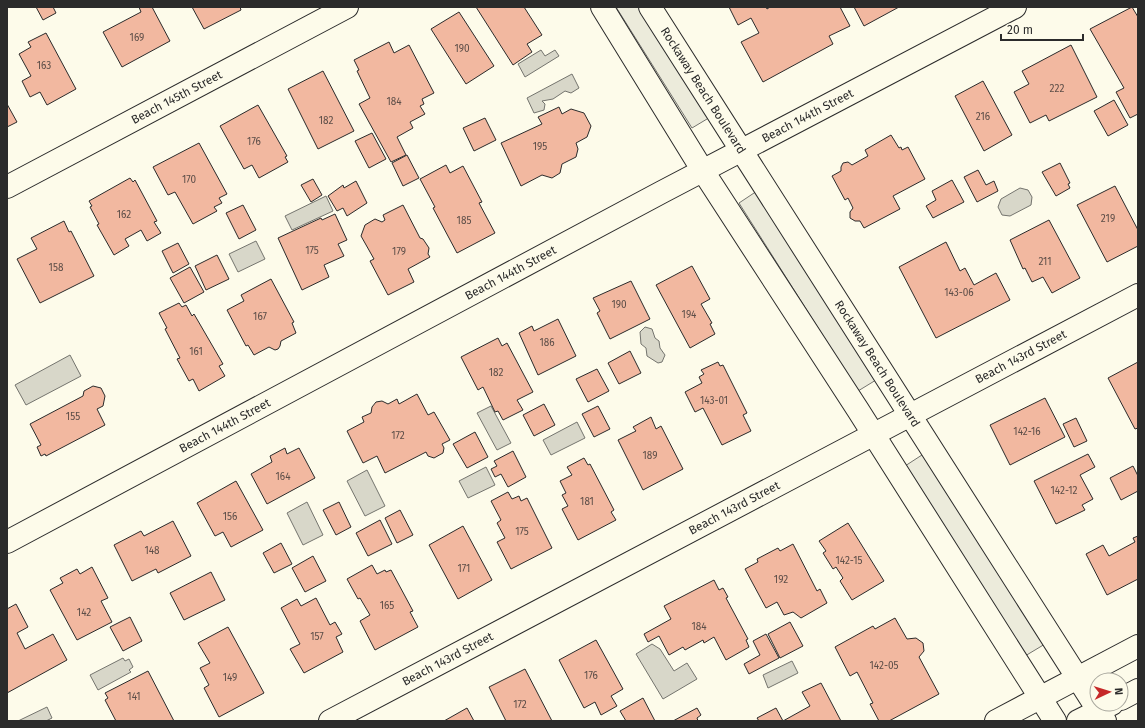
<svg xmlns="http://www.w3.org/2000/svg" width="1145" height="728" font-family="'Fira Sans',sans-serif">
	<rect width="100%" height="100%" fill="#fdfbea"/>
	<g fill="#ecebdb" stroke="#74746e">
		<polygon points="616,7 643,7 712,116 692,128"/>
		<polygon points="757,191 876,380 858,391 739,203"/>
		<polygon points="925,453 1045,644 1025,656 905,466"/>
	</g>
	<g fill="#d8d7c9" stroke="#74746e">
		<polygon points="541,50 545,56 555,50 559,56 525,77 518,64"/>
		<polygon points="572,74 579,88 571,93 565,91 553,99 542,101 545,104 544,110 534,113 527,98"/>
		<polygon points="1020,188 1028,190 1032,197 1031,205 1010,216 1002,215 998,207 1001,199"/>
		<polygon points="326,196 333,211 292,230 285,216"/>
		<polygon points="256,241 265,259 238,272 229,254"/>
		<polygon points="645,327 652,329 655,338 659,341 660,348 665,355 662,362 658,363 647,356 646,348 641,344 640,332"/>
		<polygon points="70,355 81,376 26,405 15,385"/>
		<polygon points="491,406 511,443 497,450 477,413"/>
		<polygon points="577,422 585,438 551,455 543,440"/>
		<polygon points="486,467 495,485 468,498 459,481"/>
		<polygon points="367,470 385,506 365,516 347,481"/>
		<polygon points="307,502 323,535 303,545 287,513"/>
		<polygon points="652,644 660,649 674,671 687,663 697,679 663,699 636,654"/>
		<polygon points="123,658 125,661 129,659 133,667 129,670 131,672 98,690 90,675"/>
		<polygon points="792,661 798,673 768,688 763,675"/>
		<polygon points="47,707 52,718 46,721 18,721"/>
	</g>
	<g fill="#f2b8a0" stroke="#2b2b2b">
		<polygon points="36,7 53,7 56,13 43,20"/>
		<polygon points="139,7 152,7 170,41 122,67 103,32 141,12"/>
		<polygon points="192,7 240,7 241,10 204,29"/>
		<polygon points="476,7 524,7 542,35 527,44 532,52 513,65"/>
		<polygon points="729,7 766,7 767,9 770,7 840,7 850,26 829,36 833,44 763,82 741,42 759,33 751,18 738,25"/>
		<polygon points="854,7 899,7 864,26"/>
		<polygon points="1132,7 1138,17 1138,114 1130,118 1116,92 1124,88 1090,29"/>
		<polygon points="459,12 494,66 466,84 431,29"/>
		<polygon points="46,33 76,89 47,105 40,92 30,97 22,81 31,76 19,54 31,47 28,42"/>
		<polygon points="389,42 394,53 409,45 434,93 422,99 424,104 420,106 425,114 410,122 413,128 397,137 406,155 391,162 359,104 370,98 357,71 359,70 354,60"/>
		<polygon points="1071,45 1097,97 1049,121 1046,115 1030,123 1014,92 1029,84 1022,71"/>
		<polygon points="323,71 354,131 318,149 288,89"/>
		<polygon points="983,81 1012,135 984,151 955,96"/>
		<polygon points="1114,100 1128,125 1108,136 1094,111"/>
		<polygon points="7,104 17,122 7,127"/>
		<polygon points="258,105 287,156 285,157 288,162 259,178 252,165 244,169 220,126"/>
		<polygon points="559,107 562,114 571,109 584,113 591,126 587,137 576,143 578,149 576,157 562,164 560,173 552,178 542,175 521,186 501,143 542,124 538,117"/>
		<polygon points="485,118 496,140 474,151 463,128"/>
		<polygon points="372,133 386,159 369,168 355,141"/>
		<polygon points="891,135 899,148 901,147 902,150 908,147 925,179 893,196 900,209 864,228 860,221 855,221 850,218 850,212 853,208 848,198 845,200 832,176 841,171 841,167 843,163 848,162 852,165 868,156 865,150"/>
		<polygon points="199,143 227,194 219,198 222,203 214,207 217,211 193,224 175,192 168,195 153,167"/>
		<polygon points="407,155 419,178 403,186 392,163"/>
		<polygon points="1060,163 1070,183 1068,184 1070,188 1056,196 1042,172"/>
		<polygon points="446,165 450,173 463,166 482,202 479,203 495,233 457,253 433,208 435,207 420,179"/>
		<polygon points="978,170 986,185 994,181 998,191 977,202 964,177"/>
		<polygon points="130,178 133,182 135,180 157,221 154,222 161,233 147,241 141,230 125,239 129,246 114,255 97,225 99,224 90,207 92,206 89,201"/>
		<polygon points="313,179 322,195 311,202 301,185"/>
		<polygon points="952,180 964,202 933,218 926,206 936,200 932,191"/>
		<polygon points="356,181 367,203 347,216 343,208 337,211 328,196 343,185 344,188"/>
		<polygon points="1115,186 1138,230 1138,246 1107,262 1077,205"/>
		<polygon points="243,205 256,230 239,239 226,213"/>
		<polygon points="403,205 420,238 423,239 429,248 428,254 430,257 408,269 414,282 388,295 370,261 374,259 361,236 365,225 375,219 382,222 385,220 383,215"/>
		<polygon points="335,214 347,240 338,244 344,256 324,265 329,277 302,290 278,238 321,218 322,220"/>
		<polygon points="1049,220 1080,278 1052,293 1043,277 1032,282 1025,268 1023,269 1010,240"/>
		<polygon points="64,221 69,232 71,231 94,276 40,303 17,259 37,249 31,238"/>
		<polygon points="946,242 960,271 965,268 974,285 996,273 1010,300 936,338 899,267"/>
		<polygon points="178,243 189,264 173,273 162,251"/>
		<polygon points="217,255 229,279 206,290 195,266"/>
		<polygon points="692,266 710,299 701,304 712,323 710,324 715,334 690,348 656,285"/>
		<polygon points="190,267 204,292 184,303 170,278"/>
		<polygon points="271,279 294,322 292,323 296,333 281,341 280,346 278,349 275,350 269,347 254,355 248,345 246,346 227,310 244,301 241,295"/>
		<polygon points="631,281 650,319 610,339 597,313 600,311 593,298"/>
		<polygon points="179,303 182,307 186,305 192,316 194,314 223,364 219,366 225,376 199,391 193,379 189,381 177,359 180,358 165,329 167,328 159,313"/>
		<polygon points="558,319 576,356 538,375 519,333 532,326 534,331"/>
		<polygon points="498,338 502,346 507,343 533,392 517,400 523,410 503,420 498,411 495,412 483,387 478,390 461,357"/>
		<polygon points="630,351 641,373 619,384 608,363"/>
		<polygon points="718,362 720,366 723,365 747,413 743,415 751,431 722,445 703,408 695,412 685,392 702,383 699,377 704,374 701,370"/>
		<polygon points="1138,362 1138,428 1135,429 1108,378"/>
		<polygon points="597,369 609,391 588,402 576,379"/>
		<polygon points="93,386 101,388 105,396 103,406 97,409 105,425 46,456 45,454 41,456 37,447 41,445 30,424 83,396 84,391"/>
		<polygon points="417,394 428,415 434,412 450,440 442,444 444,448 443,453 434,458 428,456 426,452 385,473 377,456 363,463 347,431 364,422 362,417 371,413 372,407 376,402 382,401 388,404 397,399 399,404"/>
		<polygon points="1045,398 1065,437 1010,465 990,425"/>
		<polygon points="544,404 555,425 534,436 523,415"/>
		<polygon points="598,406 610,429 594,437 582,414"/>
		<polygon points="651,417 656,429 661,426 683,469 643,490 618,440 636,431 633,427"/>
		<polygon points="1076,418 1087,441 1074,447 1063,424"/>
		<polygon points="475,432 488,457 467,468 453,444"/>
		<polygon points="285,448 287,454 299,448 315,478 267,504 251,474 272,462 270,456"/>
		<polygon points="513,451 526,477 508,487 501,474 495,477 491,469 497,466 494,461"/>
		<polygon points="1088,454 1095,467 1080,475 1093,499 1082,505 1085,510 1056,524 1034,481"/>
		<polygon points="584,458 588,465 590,464 614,510 611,512 616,520 578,540 562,509 568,506 562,495 566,493 560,481 572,475 567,467"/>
		<polygon points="1133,466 1138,476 1138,491 1121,500 1110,478"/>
		<polygon points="236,481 263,530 231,547 223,532 215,536 197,503"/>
		<polygon points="508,492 512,499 519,496 521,501 527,498 552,548 511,569 497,542 505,538 497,523 501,520 491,501"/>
		<polygon points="339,502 351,527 336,535 323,510"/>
		<polygon points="400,510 413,535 397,543 385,518"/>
		<polygon points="380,520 392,544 368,556 356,533"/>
		<polygon points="173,521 191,556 158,573 156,569 132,581 114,545 141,531 144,536"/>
		<polygon points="848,523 884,581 852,600 840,581 843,578 836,567 833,569 823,553 826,551 819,541"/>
		<polygon points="463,526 492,580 458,599 429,545"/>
		<polygon points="1138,536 1138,579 1107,595 1086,554 1103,545 1109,556 1135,542 1133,538"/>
		<polygon points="281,543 292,564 274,573 263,553"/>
		<polygon points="793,544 817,591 820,589 827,603 801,618 793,612 784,615 777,602 766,608 745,569 758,562 757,559 778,548 780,551"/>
		<polygon points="313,556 326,581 305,592 292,568"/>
		<polygon points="372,565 377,574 385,570 386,572 391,570 413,611 410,612 418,627 375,650 360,621 370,615 360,598 358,599 347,579"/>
		<polygon points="92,567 108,598 101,601 112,622 77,640 50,590 63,583 60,578 77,569 80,574"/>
		<polygon points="211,572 225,600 184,620 170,593"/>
		<polygon points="714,580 719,590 723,588 728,597 726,598 748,639 746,640 749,647 726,660 714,637 704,643 703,640 685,650 683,647 669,655 659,636 648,642 644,634 671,619 664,606"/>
		<polygon points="316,598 330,625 335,622 342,634 336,637 343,652 304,673 290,649 300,644 281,608 297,599 301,606"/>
		<polygon points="16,604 28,627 17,633 25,649 53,634 67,660 7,693 7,609"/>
		<polygon points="130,617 142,641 123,651 110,627"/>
		<polygon points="895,618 907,639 916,638 923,643 924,651 919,657 939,694 889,721 879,721 870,704 873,703 857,672 850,676 835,647 873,626 875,629"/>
		<polygon points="790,622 803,646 780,658 768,634"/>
		<polygon points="228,627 264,693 219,717 204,688 209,685 200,668 210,663 198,643"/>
		<polygon points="766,634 779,658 749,674 744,664 760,655 753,641"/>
		<polygon points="596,640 623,689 611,696 617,706 601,715 595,702 584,708 559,660"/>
		<polygon points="525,669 552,721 506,721 489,687"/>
		<polygon points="148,671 174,721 116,721 105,700 108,698 105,693"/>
		<polygon points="821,683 841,721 759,721 757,718 776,708 783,721 810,706 802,692"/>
		<polygon points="643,698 655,721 626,721 620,711"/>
		<polygon points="467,708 474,721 444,721"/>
		<polygon points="697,708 701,715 697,718 698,721 673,721"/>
	</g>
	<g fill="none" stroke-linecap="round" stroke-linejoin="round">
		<g stroke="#2b2b2b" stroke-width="24">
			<g id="minor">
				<path id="s1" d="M7 187 347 7"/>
				<path id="s2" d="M7 542 662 192 1015 7"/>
				<polyline points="1121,699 1138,690"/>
				<path id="s3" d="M330 721 1138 295"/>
				<polyline points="996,721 1138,646"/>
				<polyline points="1078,721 1112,704"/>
			</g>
		</g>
		<g stroke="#2b2b2b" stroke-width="24">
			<g id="tertiary">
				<polyline points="602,7 703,171 858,410 1055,721"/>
				<path id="s4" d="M650 7 1105 721"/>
			</g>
		</g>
		<use href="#minor" stroke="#fdfbea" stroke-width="22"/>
		<use href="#tertiary" stroke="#fdfbea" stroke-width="22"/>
	</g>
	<g text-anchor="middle" stroke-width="3" stroke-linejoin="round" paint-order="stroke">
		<g font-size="10" fill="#5d4e48">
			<text x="137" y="41">169</text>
			<text x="462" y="52">190</text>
			<text x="44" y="69">163</text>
			<text x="1057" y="92">222</text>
			<text x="394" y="105">184</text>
			<text x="983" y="120">216</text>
			<text x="326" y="124">182</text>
			<text x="254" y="145">176</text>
			<text x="540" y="150">195</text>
			<text x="189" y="183">170</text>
			<text x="124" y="218">162</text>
			<text x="1108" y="222">219</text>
			<text x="464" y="224">185</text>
			<text x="312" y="254">175</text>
			<text x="399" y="255">179</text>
			<text x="1045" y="265">211</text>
			<text x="56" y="271">158</text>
			<text x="959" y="296">143-06</text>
			<text x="619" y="308">190</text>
			<text x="689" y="318">194</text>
			<text x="260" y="320">167</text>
			<text x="547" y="346">186</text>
			<text x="196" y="355">161</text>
			<text x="496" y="376">182</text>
			<text x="714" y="404">143-01</text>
			<text x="73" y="420">155</text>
			<text x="1027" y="435">142-16</text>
			<text x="398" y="439">172</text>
			<text x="650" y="459">189</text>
			<text x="283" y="480">164</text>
			<text x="1064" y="494">142-12</text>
			<text x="587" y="505">181</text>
			<text x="230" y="520">156</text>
			<text x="522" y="535">175</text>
			<text x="152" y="554">148</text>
			<text x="849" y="564">142-15</text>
			<text x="464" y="572">171</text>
			<text x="781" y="583">192</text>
			<text x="387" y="609">165</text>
			<text x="84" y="616">142</text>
			<text x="699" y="630">184</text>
			<text x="317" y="640">157</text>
			<text x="884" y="669">142-05</text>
			<text x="591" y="679">176</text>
			<text x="230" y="681">149</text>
			<text x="134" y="700">141</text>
			<text x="520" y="708">172</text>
		</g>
		<g font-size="12" fill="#2b2b2b" stroke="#fdfbea">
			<text dy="4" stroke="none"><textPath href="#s4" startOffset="99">Rockaway Beach Boulevard</textPath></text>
			<text dy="4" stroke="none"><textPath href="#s1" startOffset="192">Beach 145th Street</textPath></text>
			<text dy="4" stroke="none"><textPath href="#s2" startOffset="907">Beach 144th Street</textPath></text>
			<text dy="4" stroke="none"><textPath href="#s2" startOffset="571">Beach 144th Street</textPath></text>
			<text dy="4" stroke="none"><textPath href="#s3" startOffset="781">Beach 143rd Street</textPath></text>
			<text dy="4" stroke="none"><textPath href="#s4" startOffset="423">Rockaway Beach Boulevard</textPath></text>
			<text dy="4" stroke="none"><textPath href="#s2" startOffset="247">Beach 144th Street</textPath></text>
			<text dy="4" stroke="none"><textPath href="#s3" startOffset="457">Beach 143rd Street</textPath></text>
			<text dy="4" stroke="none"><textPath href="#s3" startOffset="133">Beach 143rd Street</textPath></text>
		</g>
	</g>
	<rect width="1145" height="728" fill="none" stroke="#2b2b2b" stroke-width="16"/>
	<g transform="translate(1109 692) rotate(86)"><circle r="19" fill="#fdfbea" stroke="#a9a89e"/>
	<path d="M0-3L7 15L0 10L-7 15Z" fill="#c62828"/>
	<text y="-6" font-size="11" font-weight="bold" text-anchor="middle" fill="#2b2b2b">N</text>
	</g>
	<path d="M1001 34v6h82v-6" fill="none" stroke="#2b2b2b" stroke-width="2"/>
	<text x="1007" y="34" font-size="12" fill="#2b2b2b" stroke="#fdfbea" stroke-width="3" paint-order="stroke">20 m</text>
</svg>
